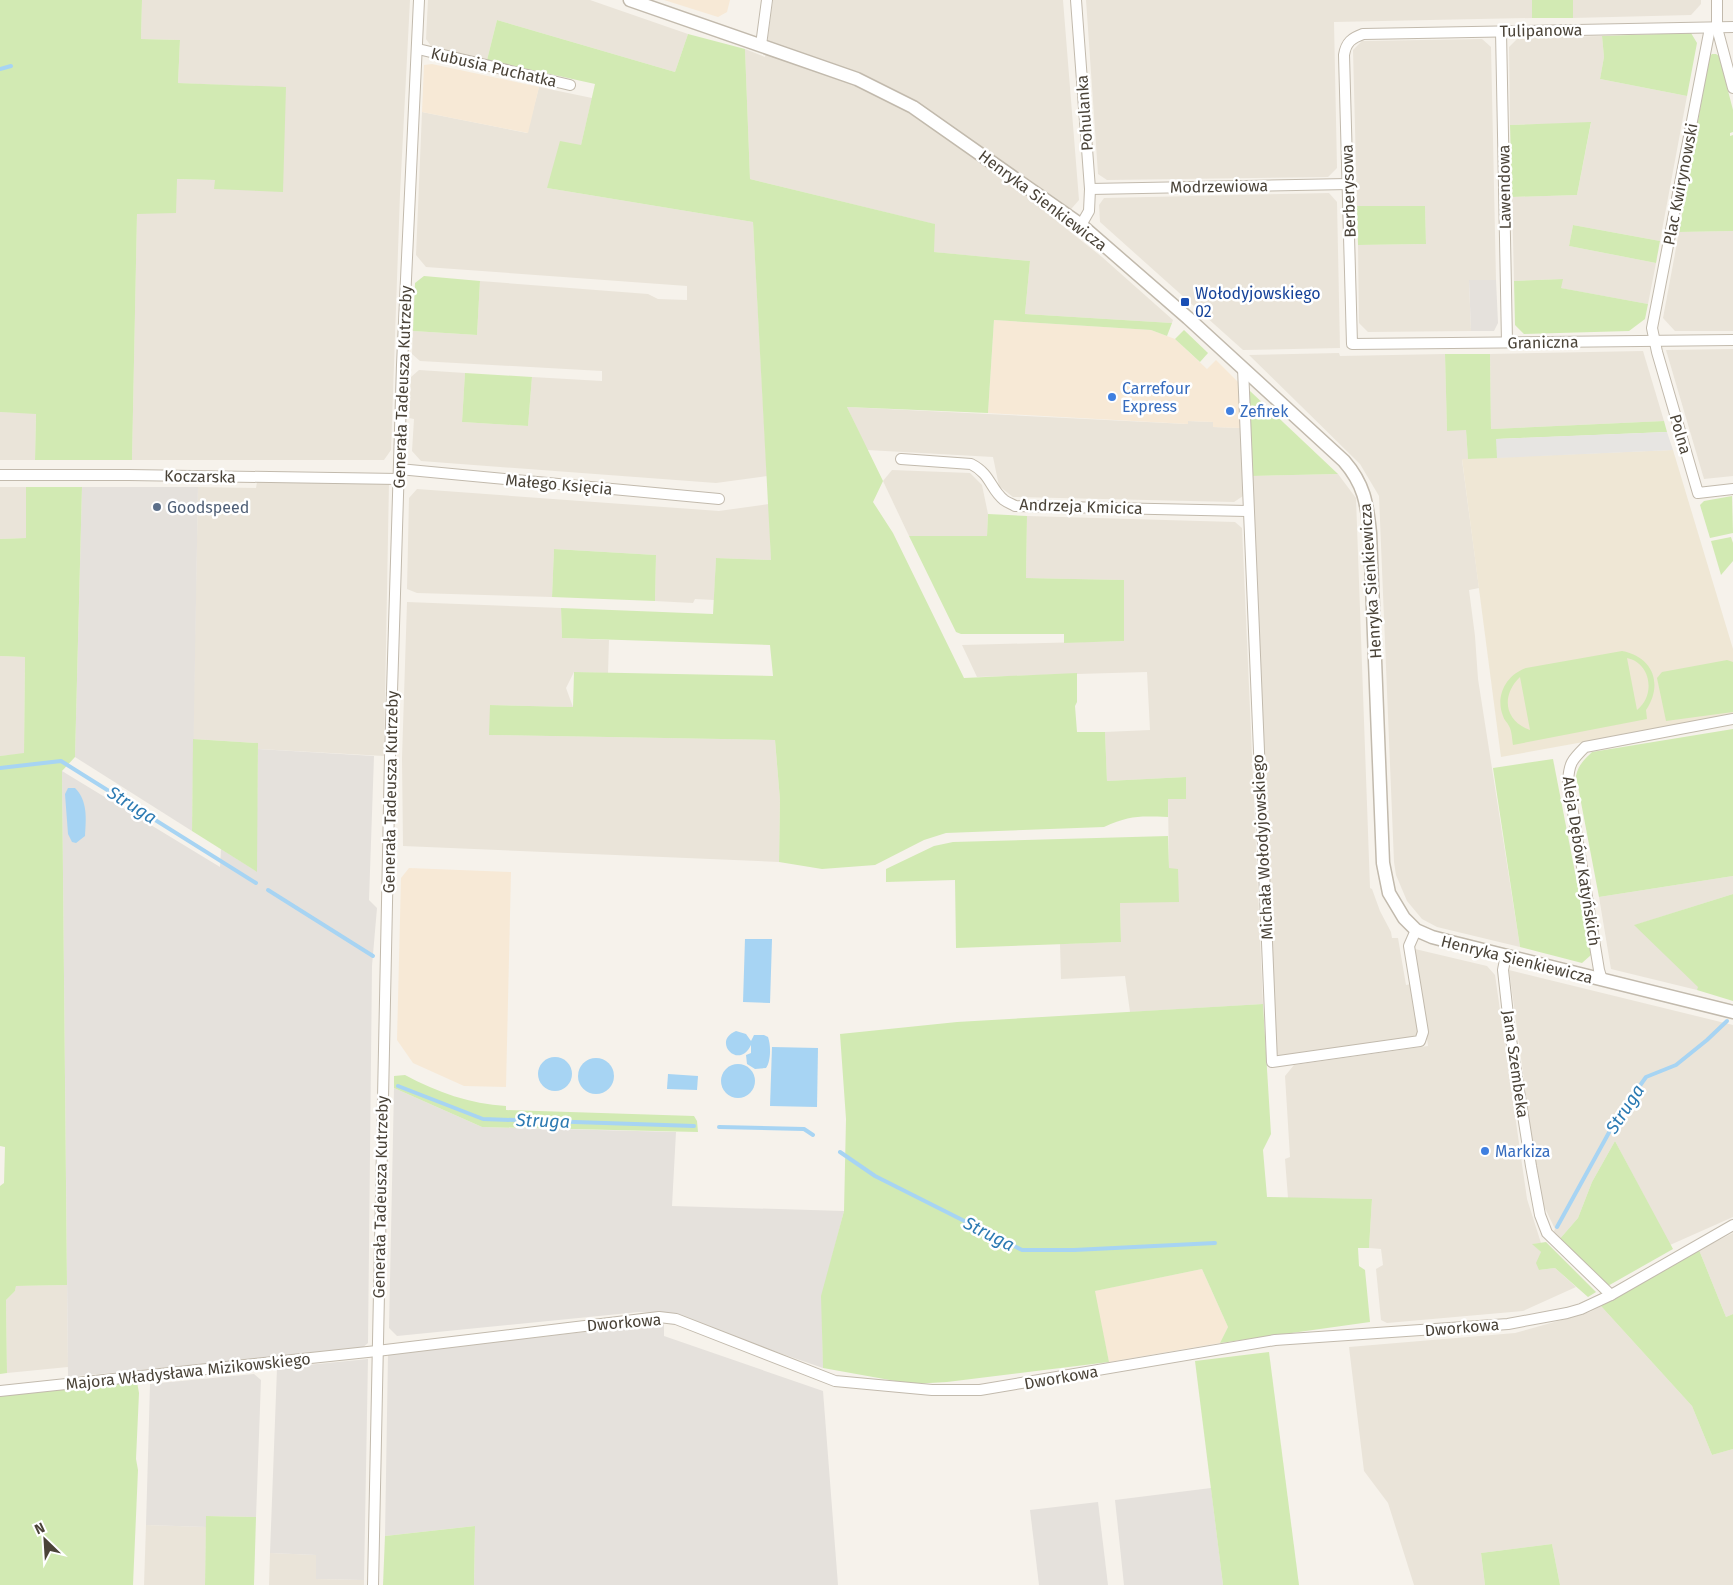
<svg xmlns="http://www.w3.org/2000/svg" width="1733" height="1585" font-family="'Fira Sans',sans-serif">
	<rect width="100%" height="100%" fill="#f6f2eb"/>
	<g fill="#eae4d9">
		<polygon points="142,0 410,0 400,194 391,450 384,460 132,460 137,214 176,179 215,180 215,189 286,88 178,83 180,40 141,39"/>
		<polygon points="428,0 590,0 688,34 675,72 497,20 487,60 431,46 426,39"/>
		<polygon points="773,0 1063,0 1079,200 1059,223 1102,257 1173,320 1172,323 1025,314 1030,261 933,252 934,224 750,179 745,49 765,57"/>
		<polygon points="1086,0 1532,0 1532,18 1334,22 1337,168 1328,177 1107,180 1098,174"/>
		<polygon points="1573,0 1701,0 1701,4 1691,15 1573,18"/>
		<polygon points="1602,36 1604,57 1600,79 1687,96 1660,241 1573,225 1569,246 1656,263 1648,304 1560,288 1562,279 1514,281 1512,197 1577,195 1591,123 1510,125 1509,47 1518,38"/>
		<polygon points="1482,39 1491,47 1496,280 1469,280 1471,331 1368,332 1359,323 1358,245 1426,244 1425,206 1357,206 1353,50 1362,41"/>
		<polygon points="539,87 592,98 581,145 547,188 753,222 767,476 716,483 421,461 412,451 414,419 409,418 411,377 419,370 465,373 462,422 528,426 532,377 602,381 602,371 420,361 412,354 413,331 477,335 480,281 648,294 658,299 687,300 687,286 426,267 416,255 422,112 527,133"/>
		<polygon points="1329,193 1337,202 1340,348 1243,350 1100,222 1099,205 1104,198"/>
		<polygon points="1733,231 1733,331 1675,331 1663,318 1679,232"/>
		<polygon points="1733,349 1733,476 1704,479 1666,350"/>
		<polygon points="1643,351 1664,421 1491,429 1490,354"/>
		<polygon points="1339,353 1340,356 1445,354 1447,430 1466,430 1468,459 1462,460 1479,588 1469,590 1475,636 1478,679 1520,947 1437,927 1422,919 1407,901 1396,875 1394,862 1379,496 1360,464 1249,355"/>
		<polygon points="847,407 1187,424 1188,421 1213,422 1213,427 1241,428 1243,496 1234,502 1013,497 999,486 993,457 867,450"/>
		<polygon points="0,412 36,413 35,460 0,460"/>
		<polygon points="892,470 970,473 982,485 988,514 987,536 909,536 883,481"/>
		<polygon points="1338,474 1356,498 1370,888 1372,889 1380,911 1391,932 1392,938 1398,938 1406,985 1411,984 1418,1033 1414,1039 1282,1058 1276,1053 1270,916 1271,893 1251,476"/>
		<polygon points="257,482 389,482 384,756 258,749 257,743 193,739 198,487 256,488"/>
		<polygon points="0,487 26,487 26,538 0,539"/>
		<polygon points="417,489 719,511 769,504 771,560 716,558 714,600 695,599 693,603 655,601 656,555 554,549 552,597 417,593 407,589 409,498"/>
		<polygon points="1027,516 1235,522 1242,528 1263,1004 1130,1012 1125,976 1061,979 1060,944 1121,942 1120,903 1169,869 1168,799 1186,777 1107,781 1105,732 1150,730 1147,672 977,677 962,645 1124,641 1124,580 1026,578"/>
		<polygon points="407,602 561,608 562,638 609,640 608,673 574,672 566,688 573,707 490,705 490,735 775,740 780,800 779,862 403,846 402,758"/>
		<polygon points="0,656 25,657 24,754 0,756"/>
		<polygon points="1733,876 1733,894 1635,925 1699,987 1697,990 1611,969 1599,897"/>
		<polygon points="1415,949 1487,966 1495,975 1527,1199 1541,1243 1533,1244 1541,1252 1539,1270 1555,1268 1576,1287 1523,1311 1387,1323 1381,1320 1376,1269 1383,1265 1381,1249 1369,1248 1372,1199 1288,1198 1285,1159 1290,1157 1285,1076 1294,1065 1428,1046"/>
		<polygon points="1509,970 1733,1025 1733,1217 1670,1245 1615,1141 1592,1182 1578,1218 1558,1241 1552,1234 1555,1229 1540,1198"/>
		<polygon points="1733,1233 1733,1314 1726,1317 1699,1250"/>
		<polygon points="67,1285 68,1367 7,1373 6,1300 15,1291 16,1286"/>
		<polygon points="1601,1306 1692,1406 1712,1455 1733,1449 1733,1585 1560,1585 1552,1544 1481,1553 1485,1585 1414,1585 1388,1503 1364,1471 1349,1347 1515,1333 1590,1312"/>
		<polygon points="146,1525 206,1527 205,1585 144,1585"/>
		<polygon points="270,1553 316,1555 316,1579 364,1580 364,1585 269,1585"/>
	</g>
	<g fill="#f7e9d6">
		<polygon points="664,0 730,0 727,12 718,17"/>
		<polygon points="432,64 539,87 528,133 422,112 424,65"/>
		<polygon points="994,320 1151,330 1175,339 1207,369 1216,360 1239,383 1241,428 1213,427 1213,422 1188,421 1188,424 988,413"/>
		<polygon points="409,868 511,872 506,1087 464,1086 413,1063 397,1040 401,878"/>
		<polygon points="1202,1269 1228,1327 1220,1343 1109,1362 1094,1291"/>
	</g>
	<g fill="#e5e1dc">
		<polygon points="1469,280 1496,280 1498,323 1494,331 1471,331"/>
		<polygon points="82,487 198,487 192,831 75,757"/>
		<polygon points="258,749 374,756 369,900 377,908 372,966 368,1343 361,1349 68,1377 62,771 220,867 221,849 256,871"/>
		<polygon points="394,1088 482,1127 676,1132 672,1206 844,1211 822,1296 823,1368 666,1314 639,1312 397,1336 389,1328"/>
		<polygon points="664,1323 664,1336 823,1391 838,1585 474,1585 475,1526 385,1536 388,1354"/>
		<polygon points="368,1359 364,1580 316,1579 316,1555 270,1553 277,1368"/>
		<polygon points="254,1374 261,1380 256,1517 207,1516 206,1527 146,1525 150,1384"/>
		<polygon points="1211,1488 1223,1585 1124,1585 1115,1500"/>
		<polygon points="1098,1502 1108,1585 1039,1585 1030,1510"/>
	</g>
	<polygon fill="#efe7d5" points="1673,450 1733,649 1733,715 1501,757 1462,459"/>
	<g fill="#d2eab3" fill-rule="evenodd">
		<polygon points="0,0 142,0 141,39 180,40 178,83 286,87 283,192 214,189 215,180 177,179 176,213 137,214 132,460 35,460 36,414 0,412"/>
		<rect x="1532" y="0" width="41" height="18"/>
		<path d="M497 20 675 72 688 34 745 49 750 179 935 224 934 252 1030 261 1025 314 1172 323 1167 336 1151 330 994 320 988 413 847 407 883 481 873 502 893 533 964 678 1077 673V702L1075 706 1077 732H1105L1107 781 1186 777V799H1168V817C1140 816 1130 815 1104 827L946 833 924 840 875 865 822 869 779 862 780 800 775 740 489 735 490 705 573 707 574 672 773 676 770 645 562 638 561 608 713 614 716 558 771 560 753 222 547 188 560 141 581 145 595 84 487 60Z"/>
		<polygon points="1691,33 1697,43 1687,96 1600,79 1604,57 1602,36"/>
		<polygon points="1712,54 1716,54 1719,56 1733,110 1733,132 1730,133 1730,136 1733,135 1733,231 1679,232 1709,57"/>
		<polygon points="1591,122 1577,195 1512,197 1510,125"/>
		<polygon points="1357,206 1425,206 1426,244 1358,245"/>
		<polygon points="1573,225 1660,241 1656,263 1569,246"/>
		<polygon points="424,276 480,281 477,335 413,331 415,283"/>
		<polygon points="1563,279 1561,288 1648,304 1645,319 1629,331 1524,334 1515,325 1514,281"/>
		<polygon points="1184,330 1208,353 1200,362 1175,339"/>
		<polygon points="1445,354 1490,354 1491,429 1664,421 1667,432 1497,439 1497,458 1468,459 1466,430 1447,431"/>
		<polygon points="465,373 532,377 528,426 462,422"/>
		<polygon points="1250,391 1338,474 1251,476 1247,393"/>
		<polygon points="26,487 82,487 75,757 62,771 67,1285 16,1286 15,1291 6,1300 7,1373 0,1374 0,1186 4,1183 5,1147 0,1146 0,756 24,753 25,657 0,656 0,539 26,538"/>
		<polygon points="1732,496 1733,533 1710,538 1700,505 1704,501"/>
		<polygon points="988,514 1027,516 1026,578 1124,580 1124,641 1064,643 1064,634 961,634 956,632 909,536 987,536"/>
		<polygon points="1731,537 1733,543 1733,561 1721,575 1711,541"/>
		<polygon points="554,549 656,555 655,601 552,597"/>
		<path d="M1622 651C1654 657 1663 685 1646 710L1647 719 1513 745C1512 739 1512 731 1509 726 1507 722 1504 720 1503 716 1495 696 1506 675 1526 668ZM1627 658C1651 663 1656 695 1637 710ZM1520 677 1530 730C1504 721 1501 695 1520 677Z"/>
		<polygon points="1727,660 1733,662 1733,712 1666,721 1657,678 1662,672"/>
		<path d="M1733 729V876L1599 897 1576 776C1578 765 1585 759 1592 752Z"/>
		<polygon points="193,739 258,743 257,872 192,831"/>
		<polygon points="1553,759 1591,955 1582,963 1520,947 1493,768"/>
		<polygon points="1168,836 1169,868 1178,869 1179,902 1120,903 1121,942 956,948 955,880 886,882 886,869 934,846 953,842"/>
		<polygon points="1733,894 1733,1001 1697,990 1698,987 1634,925"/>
		<polygon points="1263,1004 1271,1134 1263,1150 1267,1197 1372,1199 1369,1248 1358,1248 1359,1266 1365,1270 1370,1322 1220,1343 1228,1327 1202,1269 1095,1291 1109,1362 947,1382 912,1384 823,1368 821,1296 844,1211 846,1119 840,1034 957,1022"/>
		<path d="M405 1075C437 1092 470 1104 506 1106V1110L694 1116 697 1121 698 1132 482 1127 394 1088V1076Z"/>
		<polygon points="1615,1141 1673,1249 1606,1287 1558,1241 1578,1218 1592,1182"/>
		<polygon points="1546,1242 1596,1292 1588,1297 1555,1268 1539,1270 1536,1263 1541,1252 1532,1244"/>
		<polygon points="1699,1250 1726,1317 1733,1314 1733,1449 1712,1455 1692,1406 1601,1306"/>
		<polygon points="1269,1352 1299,1585 1223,1585 1195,1361"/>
		<polygon points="137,1382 139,1393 136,1459 138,1470 133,1585 0,1585 0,1396"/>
		<polygon points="206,1516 256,1517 254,1585 205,1585"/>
		<polygon points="475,1526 474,1585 383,1585 385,1536"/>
		<polygon points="1552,1544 1560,1585 1485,1585 1481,1553"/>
	</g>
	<polygon fill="#e7e5e2" points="1667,432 1673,450 1497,458 1496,439"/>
	<g fill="#a7d4f3">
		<path d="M68 788H75C88 801 86 819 85 836L76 843 72 842 68 834 65 794Z"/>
		<polygon points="745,939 772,939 770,1003 743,1002"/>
		<path d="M736 1031 746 1034 751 1041 754 1035H764L768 1037C771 1045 771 1061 766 1068L755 1069 747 1064 746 1055 751 1053V1045C739 1071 711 1041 736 1031Z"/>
		<polygon points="772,1047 818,1048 817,1107 770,1106"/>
		<circle cx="555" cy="1074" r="17"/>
		<circle cx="596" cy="1076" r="18"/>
		<circle cx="738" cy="1081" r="17"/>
		<polygon points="668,1074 698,1076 697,1090 667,1089"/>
	</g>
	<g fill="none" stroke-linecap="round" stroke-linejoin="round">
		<g stroke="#a7d4f3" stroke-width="4">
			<polyline points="0,69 11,66"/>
			<polyline points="0,768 61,761 256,883"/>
			<polyline points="268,890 373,956"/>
			<polyline points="398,1086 483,1119 694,1126"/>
			<polyline points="719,1127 804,1129 813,1135"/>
			<polyline points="840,1152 875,1176 1022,1250 1074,1250 1215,1243"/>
			<polyline points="1557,1227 1617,1118 1646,1077 1676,1065 1707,1040 1727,1021"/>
		</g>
		<g stroke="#c2baad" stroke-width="12">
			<g id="minor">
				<polyline points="1076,0 1090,189 1089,211 1081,225"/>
				<polyline points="1717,0 1717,28 1733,88"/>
				<path d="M1733 27 1363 34C1352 38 1346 42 1344 55L1352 344 1733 340"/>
				<polyline points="1710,28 1652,328 1657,352 1698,493 1733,489"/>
				<polyline points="1501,31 1507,342"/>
				<polyline points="761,45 767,0"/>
				<polyline points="418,49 570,85"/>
				<polyline points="1090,189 1348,184"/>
				<polyline points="1243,368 1272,1062 1420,1041 1423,1032 1409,946 1416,930"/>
				<path d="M901 459 971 464C991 474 990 489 1004 500 1008 503 1012 504 1015 506L1247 511"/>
				<polyline points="399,469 719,499"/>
				<polyline points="0,475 129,475 399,479"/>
				<polyline points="1506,955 1503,970 1510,1033 1531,1166 1540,1215 1547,1233 1611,1295"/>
				<path d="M1602 980 1599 970 1568 782C1569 763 1572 760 1585 747L1733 719"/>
				<polyline points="0,1391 377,1351 659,1317 676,1319 835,1381 932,1390 980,1390 1275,1340 1508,1324 1567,1313 1581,1309 1611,1295 1733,1225"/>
				<polyline points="373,1585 390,757 402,365 419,0"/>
			</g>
		</g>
		<g stroke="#c2baad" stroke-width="15">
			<path id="tertiary" d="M630 0 857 79 913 107 1081 225 1188 318 1344 461C1364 484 1367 503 1370 533L1383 863 1389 893 1404 918 1416 930 1432 937 1451 942 1733 1012"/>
		</g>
		<use href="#minor" stroke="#fff" stroke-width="10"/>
		<use href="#tertiary" stroke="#fff" stroke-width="12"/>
	</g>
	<rect fill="#1a4fb4" stroke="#fff" stroke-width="2" x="1180" y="297" width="10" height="10" rx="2.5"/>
	<g fill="#3f7fe0" stroke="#fff" stroke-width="2">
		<circle cx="1112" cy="397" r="5"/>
		<circle cx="1230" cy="411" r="5"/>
		<circle cx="1485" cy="1151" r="5"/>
	</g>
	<circle fill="#5c6f8a" stroke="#fff" stroke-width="2" cx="157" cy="507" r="5"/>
	<g text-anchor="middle" stroke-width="5" stroke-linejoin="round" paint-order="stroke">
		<g font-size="16" fill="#4a4338" stroke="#fff">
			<text transform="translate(1541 30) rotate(-1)" y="6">Tulipanowa</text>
			<text transform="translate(494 67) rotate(13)" y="6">Kubusia Puchatka</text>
			<text transform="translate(1084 113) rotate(-94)" y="6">Pohulanka</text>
			<text transform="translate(1680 184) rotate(-79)" y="6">Plac Kwirynowski</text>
			<text transform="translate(1219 186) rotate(-1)" y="6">Modrzewiowa</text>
			<text transform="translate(1504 187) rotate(-91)" y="6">Lawendowa</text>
			<text transform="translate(1348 191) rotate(-92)" y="6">Berberysowa</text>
			<text transform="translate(1043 200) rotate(37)" y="6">Henryka Sienkiewicza</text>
			<text transform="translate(1543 342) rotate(-1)" y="6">Graniczna</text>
			<text transform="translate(402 387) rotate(-88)" y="6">Generała Tadeusza Kutrzeby</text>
			<text transform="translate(1681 434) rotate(74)" y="6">Polna</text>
			<text transform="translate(200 476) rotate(1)" y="6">Koczarska</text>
			<text transform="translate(559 484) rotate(5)" y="6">Małego Księcia</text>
			<text transform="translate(1081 506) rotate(2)" y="6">Andrzeja Kmicica</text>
			<text transform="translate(1370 581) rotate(-94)" y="6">Henryka Sienkiewicza</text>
			<text transform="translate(390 792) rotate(-89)" y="6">Generała Tadeusza Kutrzeby</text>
			<text transform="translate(1262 847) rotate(-93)" y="6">Michała Wołodyjowskiego</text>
			<text transform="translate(1582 861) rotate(81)" y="6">Aleja Dębów Katyńskich</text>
			<text transform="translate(1517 959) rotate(14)" y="6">Henryka Sienkiewicza</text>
			<text transform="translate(1516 1064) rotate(82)" y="6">Jana Szembeka</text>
			<text transform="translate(380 1197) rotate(-89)" y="6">Generała Tadeusza Kutrzeby</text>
			<text transform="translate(624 1322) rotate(-5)" y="6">Dworkowa</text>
			<text transform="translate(1462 1327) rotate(-5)" y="6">Dworkowa</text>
			<text transform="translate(188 1371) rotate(-6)" y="6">Majora Władysława Mizikowskiego</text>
			<text transform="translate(1061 1377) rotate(-10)" y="6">Dworkowa</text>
		</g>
		<g font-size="16" fill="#164399" stroke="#fff" text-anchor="start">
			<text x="1195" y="299">Wołodyjowskiego<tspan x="1195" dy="18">02</tspan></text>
		</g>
		<g font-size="16" fill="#366cbe" stroke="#fff" text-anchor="start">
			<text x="1122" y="394">Carrefour<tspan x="1122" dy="18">Express</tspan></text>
			<text x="1240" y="417">Zefirek</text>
			<text x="1495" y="1157">Markiza</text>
		</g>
		<g font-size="16" fill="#4e5e75" stroke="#fff" text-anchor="start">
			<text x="167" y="513">Goodspeed</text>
		</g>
		<g font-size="18" font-style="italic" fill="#2c7ab2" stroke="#fff">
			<text transform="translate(132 805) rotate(32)" y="6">Struga</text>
			<text transform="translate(1625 1109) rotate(-57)" y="6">Struga</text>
			<text transform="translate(543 1121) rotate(2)" y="6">Struga</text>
			<text transform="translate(989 1234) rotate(27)" y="6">Struga</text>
		</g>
	</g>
	<g transform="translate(45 1540) rotate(335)" stroke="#ffffff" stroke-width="4" paint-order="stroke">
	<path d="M0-4L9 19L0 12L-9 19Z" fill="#4a4338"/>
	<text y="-8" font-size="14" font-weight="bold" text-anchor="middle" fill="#4a4338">N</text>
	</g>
</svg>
